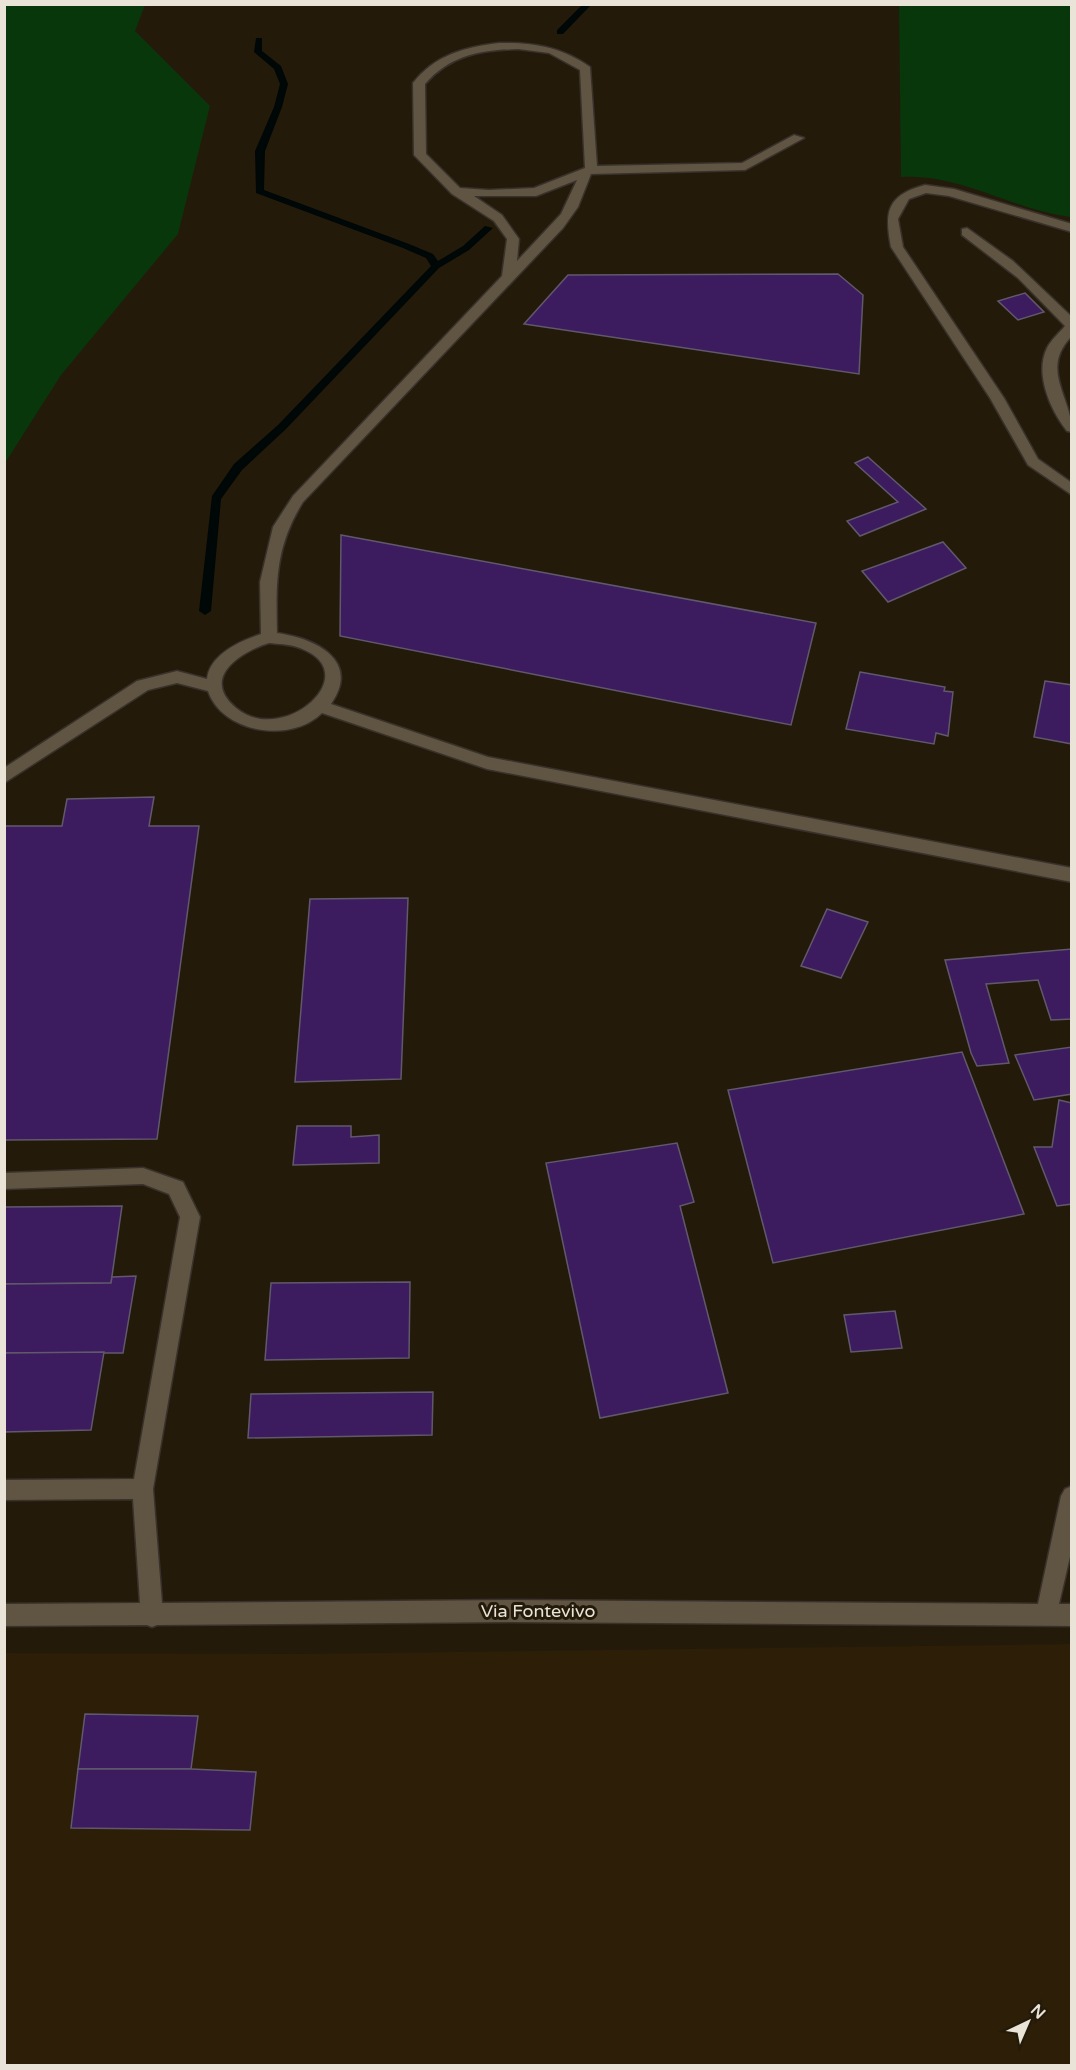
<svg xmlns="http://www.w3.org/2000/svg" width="1076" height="2070" font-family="'Varela Round',sans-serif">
	<rect width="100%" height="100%" fill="#241a0a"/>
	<polygon fill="#2c1e07" points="1071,1644 1071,2065 5,2066 5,1653 294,1654"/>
	<g fill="#07370a">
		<polygon points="5,4 145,5 135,31 210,106 178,234 61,375 5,463"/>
		<path d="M899 5H1071V217C1013 210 960 173 901 177Z"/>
	</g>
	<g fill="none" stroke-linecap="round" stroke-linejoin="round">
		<g fill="#000707" fill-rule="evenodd">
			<polygon points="583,4 592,4 563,34 557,34 557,30"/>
			<polygon points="256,38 262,38 262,51 281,66 288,84 282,107 265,151 264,190 409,244 433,254 438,261 463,246 485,226 493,228 469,250 439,268 286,429 242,470 221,499 211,611 205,615 199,611 212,496 234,464 278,425 431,266 426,258 403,248 256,193 255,151 274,107 280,84 274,69 254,52"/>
		</g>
	</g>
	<g fill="#3c1b5e" stroke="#60596c" stroke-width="1.5">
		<polygon points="838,274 863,295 859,374 524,324 568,275"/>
		<polygon points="1025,293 1044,312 1018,320 998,301"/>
		<polygon points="868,457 926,509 860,536 847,521 898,502 855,463"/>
		<polygon points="341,535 816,623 791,725 340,636"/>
		<polygon points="943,542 966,568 888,602 862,571"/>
		<polygon points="860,672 945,687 944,691 953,692 948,736 936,733 934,744 846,729"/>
		<polygon points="1045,681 1072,685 1072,744 1034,737"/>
		<polygon points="154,797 149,826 199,826 157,1139 4,1140 5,826 62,826 67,799"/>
		<polygon points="408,898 401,1079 295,1082 310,899"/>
		<polygon points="827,909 868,922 841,978 801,966"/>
		<polygon points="1072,949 1072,1019 1051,1020 1038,980 986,984 1009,1063 977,1066 971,1053 945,960"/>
		<polygon points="1072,1047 1072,1094 1034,1100 1015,1055"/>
		<polygon points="962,1052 1024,1214 773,1263 728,1090"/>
		<polygon points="1059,1100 1072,1103 1072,1204 1057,1206 1034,1147 1052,1147"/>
		<polygon points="297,1126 351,1126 351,1137 379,1135 379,1163 293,1165"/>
		<polygon points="677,1143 694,1202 680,1206 728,1393 600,1418 546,1163"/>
		<polygon points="122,1206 111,1283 4,1284 4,1207"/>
		<polygon points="136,1276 123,1353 4,1353 4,1284 111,1283 112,1277"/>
		<polygon points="410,1282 409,1358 265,1360 271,1283"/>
		<polygon points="895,1311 902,1348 851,1352 844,1315"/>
		<polygon points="104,1352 91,1430 4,1432 4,1353"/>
		<polygon points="433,1392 432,1435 248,1438 251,1394"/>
		<polygon points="85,1714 198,1716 191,1769 78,1769"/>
		<polygon points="78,1769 191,1769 256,1772 250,1830 71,1828"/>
	</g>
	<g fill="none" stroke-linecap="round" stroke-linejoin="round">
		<g stroke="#39312b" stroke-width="3">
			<g id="minor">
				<path d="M499 43C533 42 562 47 590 67L597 166 742 163 794 135 804 138 745 170 591 174 578 207 563 228 303 502C275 547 276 582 277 633 313 638 362 659 331 704L488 757 1072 868V882L487 769 322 713C291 744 222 733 208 691L177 683 148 690 4 783V768L137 681 177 671 207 679C210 654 240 641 261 634L260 582 273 527 293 496 502 276 507 239 494 221 452 194 414 155 413 83C435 55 465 47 499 43ZM518 49 549 53 580 70 585 168 534 188 489 190 460 188 426 154 425 84C450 55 481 50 518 49ZM577 180 561 214 517 261 519 239 502 215 474 196H536ZM269 643C278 644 288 644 297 647 370 671 284 748 236 708 200 678 240 652 269 643Z"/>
				<path d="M925 185 954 189 1072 224V232L949 196 926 193 909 199 898 219 903 247 1004 398 1038 459 1072 483V495L1028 465 990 398 891 247C884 212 887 195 925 185Z"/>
				<path d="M967 228 1013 261 1072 317V336C1039 369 1072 397 1072 432L1067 431C1051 411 1034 374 1047 348 1051 340 1059 333 1065 326L1018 278 962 235V229Z"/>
				<polygon points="143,1168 183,1182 200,1217 153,1489 162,1603 509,1600 1038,1604 1061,1496 1065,1489 1072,1486 1072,1548 1059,1604 1072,1604 1072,1626 509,1622 157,1625 152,1627 147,1625 4,1626 4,1604 140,1603 133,1499 4,1500 4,1480 134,1479 180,1217 169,1194 143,1184 4,1189 4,1173"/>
			</g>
		</g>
		<use href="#minor" fill="#605442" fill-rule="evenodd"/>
	</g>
	<g text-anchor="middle" stroke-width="6" stroke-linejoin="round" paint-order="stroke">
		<g font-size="18" fill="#e9e3d8" stroke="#241a0a">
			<text x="538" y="1617">Via Fontevivo</text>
		</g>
	</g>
	<rect width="1076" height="2070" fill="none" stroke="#e9e3d8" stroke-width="12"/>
	<g transform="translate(1028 2022) rotate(44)" stroke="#241a0a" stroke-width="4.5" paint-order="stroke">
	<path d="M0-4.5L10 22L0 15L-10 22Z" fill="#e9e3d8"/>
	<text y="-9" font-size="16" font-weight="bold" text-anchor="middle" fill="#e9e3d8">N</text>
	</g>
</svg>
